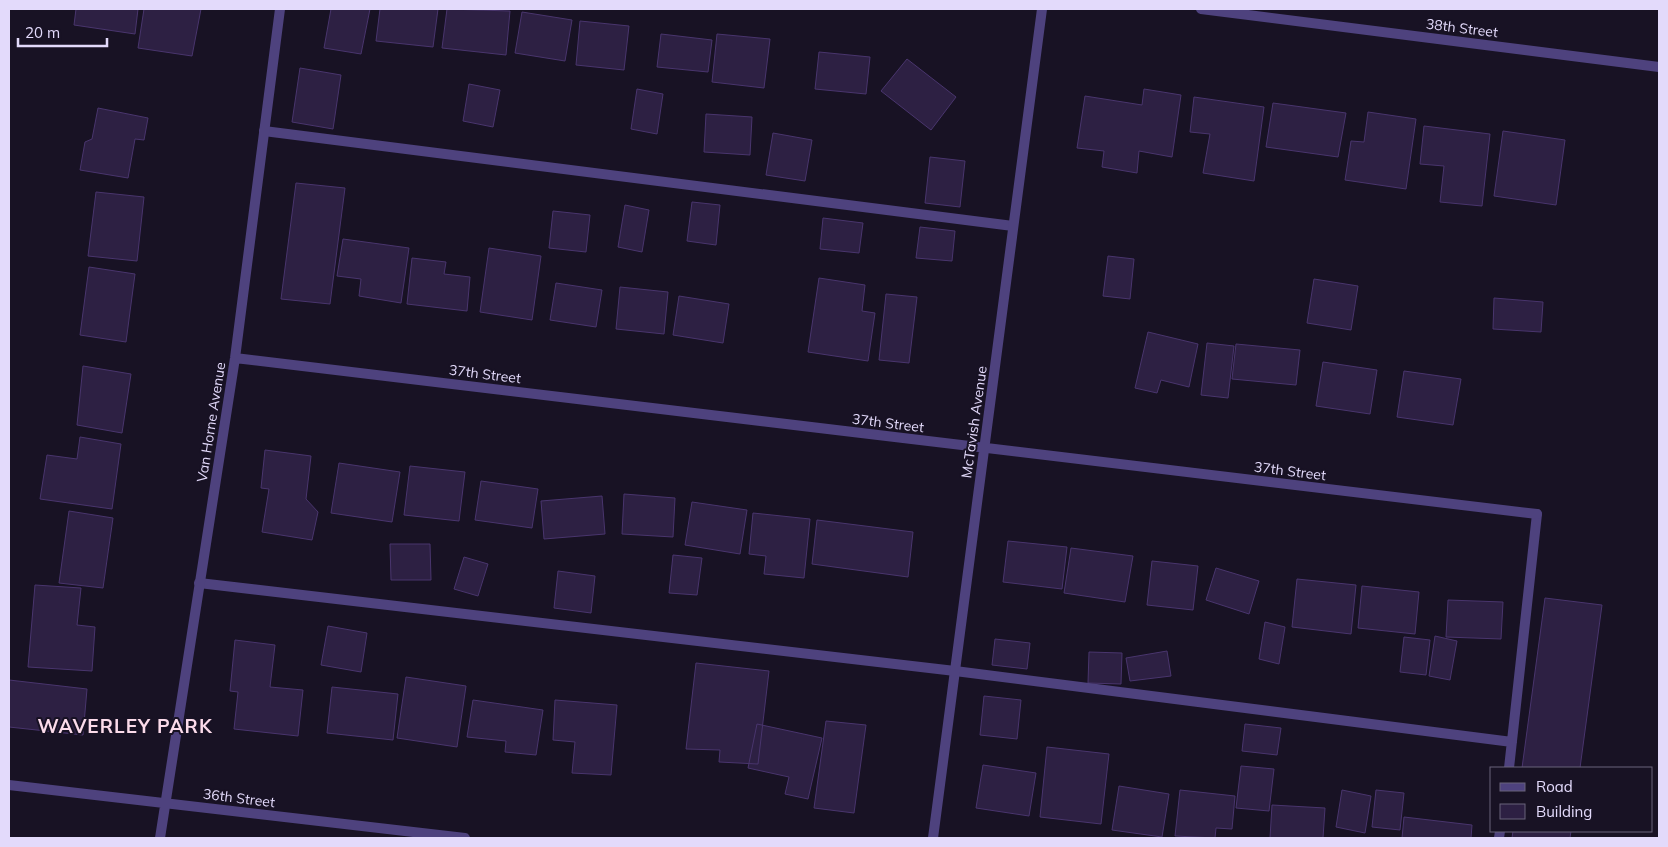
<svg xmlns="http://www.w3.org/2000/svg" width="1668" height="847" viewBox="0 0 1668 847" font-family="Mulish,sans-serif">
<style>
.building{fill:#2d2043;stroke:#49356d}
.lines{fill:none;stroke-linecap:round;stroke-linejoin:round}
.service{stroke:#4e427e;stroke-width:10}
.minor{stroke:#4e427e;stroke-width:10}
.labels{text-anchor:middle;stroke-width:4;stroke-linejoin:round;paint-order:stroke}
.street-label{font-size:14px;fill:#e3dafb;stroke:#181224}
.district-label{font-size:19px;font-weight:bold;letter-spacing:1px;fill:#fbdbea;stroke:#181224}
</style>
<rect width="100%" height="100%" fill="#181224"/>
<!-- building -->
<path class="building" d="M76 9H138L135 34 74 25Z
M144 9H201L192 56 138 48Z
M331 9H370L361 54 324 48Z
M380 9H438L433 47 376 41Z
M447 9 510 11 506 55 442 48Z
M522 12 572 20 565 61 515 53Z
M580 21 629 26 624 70 576 65Z
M661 34 712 40 708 72 657 67Z
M717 34 770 39 764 88 712 82Z
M819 52 870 57 866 94 815 89Z
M907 59 956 97 931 130 881 91Z
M300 68 341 75 333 129 292 122Z
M469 84 500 90 493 127 463 121Z
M637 89 663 94 657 134 631 129Z
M1144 89 1181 95 1172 157 1139 151 1137 173 1102 167 1104 151 1077 148 1085 96 1142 105Z
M1194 97 1264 107 1254 181 1203 173 1210 134 1190 132Z
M1273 103 1346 113 1338 157 1266 147Z
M98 108 148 118 144 140 135 139 128 178 80 170 85 142 92 139Z
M1368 112 1416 119 1406 189 1345 180 1351 141 1364 142Z
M706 114 752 117 750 155 704 152Z
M1424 126 1490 134 1482 206 1440 202 1444 166 1420 164Z
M1503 131 1565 140 1556 205 1494 196Z
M773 133 812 140 805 181 766 175Z
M930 157 965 161 960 207 925 203Z
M296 183 345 188 330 304 281 299Z
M96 192 144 197 137 261 88 256Z
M692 202 720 205 716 245 687 241Z
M625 205 649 210 642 252 618 247Z
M553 211 590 215 586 252 549 248Z
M823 218 863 223 859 253 820 249Z
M920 227 955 231 952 261 916 258Z
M343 239 409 248 401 303 359 296 361 279 337 276Z
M489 248 541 256 532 320 480 312Z
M1108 256 1134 259 1130 299 1103 296Z
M412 258 446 262 444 274 470 277 467 311 407 304Z
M89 267 135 274 126 342 80 335Z
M819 278 865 285 862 311 875 313 868 361 808 352Z
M1314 279 1358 286 1351 330 1307 323Z
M556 283 602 290 596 327 550 320Z
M620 287 668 292 664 334 616 329Z
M886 294 917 297 909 363 879 360Z
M679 296 729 304 723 343 673 335Z
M1494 298 1543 302 1541 332 1493 329Z
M1148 332 1198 344 1189 387 1161 380 1157 393 1135 388Z
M1207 343 1234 346 1228 398 1201 395Z
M1236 344 1300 350 1296 385 1232 379Z
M1323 362 1377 370 1370 414 1316 406Z
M83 366 131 374 122 433 77 425Z
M1404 371 1461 379 1453 425 1397 417Z
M80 437 121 444 112 509 40 499 47 455 77 459Z
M265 450 311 456 306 499 318 512 312 540 262 532 269 489 261 488Z
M339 463 400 472 392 522 331 513Z
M410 466 465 472 459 521 404 515Z
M481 481 538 489 532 528 475 520Z
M624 494 675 498 673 537 622 534Z
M602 496 605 534 544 539 541 501Z
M692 502 747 510 740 554 685 545Z
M69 511 113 518 103 588 59 583Z
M753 513 810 519 804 578 764 574 766 556 749 554Z
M817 520 913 532 908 577 812 564Z
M1008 541 1067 547 1062 589 1003 582Z
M390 544H430L431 580H391Z
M1071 548 1133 556 1125 602 1064 593Z
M673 555 702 558 697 595 669 593Z
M464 557 488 564 478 596 454 589Z
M1152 561 1198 566 1193 610 1147 605Z
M1216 568 1259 581 1249 614 1206 600Z
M558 571 595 576 591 613 554 608Z
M1297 579 1356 585 1351 634 1292 627Z
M35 585 81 588 77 625 95 627 92 671 28 667Z
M1362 586 1419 592 1415 634 1358 628Z
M1545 598 1602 605 1580 768H1522Z
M1448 600 1503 602 1501 639 1446 637Z
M1265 622 1285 627 1279 664 1259 659Z
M328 626 367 633 361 672 321 665Z
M1435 636 1457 641 1450 680 1429 676Z
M1404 637 1430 640 1426 675 1400 672Z
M995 639 1030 643 1027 669 992 665Z
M235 640 275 645 270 687 303 690 298 736 234 729 238 692 230 691Z
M1167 651 1171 676 1130 681 1126 658Z
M1089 652 1122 653 1121 684 1088 683Z
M696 663 769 671 758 764 719 762 720 750 686 749Z
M406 677 466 686 457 747 397 738Z
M9 680 87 689 83 735 9 727Z
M332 687 398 694 393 740 327 733Z
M984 696 1021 700 1017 739 980 735Z
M473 700 543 710 536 755 505 752 506 741 467 737Z
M555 700 617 705 611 775 572 773 575 742 553 740Z
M826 721 866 725 854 813 814 808Z
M757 724 822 738 808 799 785 794 789 777 748 768Z
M1245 724 1281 728 1277 755 1242 751Z
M1047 747 1109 754 1101 824 1040 817Z
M983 765 1036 773 1029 816 976 808Z
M1241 766 1274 769 1269 811 1236 808Z
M1119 786 1169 794 1162 837 1112 830Z
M1180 790 1235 796 1232 829 1216 828 1215 838 1175 836Z
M1342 790 1371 796 1365 833 1336 827Z
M1376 790 1404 793 1400 830 1372 827Z
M1272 805 1325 808 1323 838H1270Z
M1404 817 1472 825 1471 838H1402Z
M1513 831H1571L1570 838H1512Z"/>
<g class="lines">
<!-- service -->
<path class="service" d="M264 131 1013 226
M199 583 955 671 1512 742
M1509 768 1537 514
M1499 838 1500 831"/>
<!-- minor -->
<path class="minor" d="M1201 9 1659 67
M235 358 1537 514
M9 785 465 838
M160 838 235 358 280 9
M933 838 1042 9"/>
</g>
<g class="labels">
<!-- street labels -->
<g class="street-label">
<text transform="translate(1462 28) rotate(7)" y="5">38th Street</text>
<text transform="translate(485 374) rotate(7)" y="5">37th Street</text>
<text transform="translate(211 422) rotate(-81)" y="5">Van Horne Avenue</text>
<text transform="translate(974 422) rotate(-82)" y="5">McTavish Avenue</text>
<text transform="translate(888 423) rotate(7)" y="5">37th Street</text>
<text transform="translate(1290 471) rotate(7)" y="5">37th Street</text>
<text transform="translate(239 798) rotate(7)" y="5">36th Street</text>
</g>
<!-- district labels -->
<g class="district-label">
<text x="125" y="733">WAVERLEY PARK</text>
</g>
</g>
<!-- border -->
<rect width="1668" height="847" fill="none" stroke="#e3dafb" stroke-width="20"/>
<!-- legend -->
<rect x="1490" y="767" width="162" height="65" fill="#181224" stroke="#69627a"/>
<rect x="1500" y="783" width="25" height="8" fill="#4e427e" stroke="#69627a"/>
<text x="1536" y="792" font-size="15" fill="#e3dafb">Road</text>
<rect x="1500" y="804" width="25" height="15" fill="#2d2043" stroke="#69627a"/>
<text x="1536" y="817" font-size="15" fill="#e3dafb">Building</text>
<!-- scale -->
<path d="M18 38v8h89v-8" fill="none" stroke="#e3dafb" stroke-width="2.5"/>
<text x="25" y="38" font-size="15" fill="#e3dafb" stroke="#181224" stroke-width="4" paint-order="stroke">20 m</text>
</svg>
